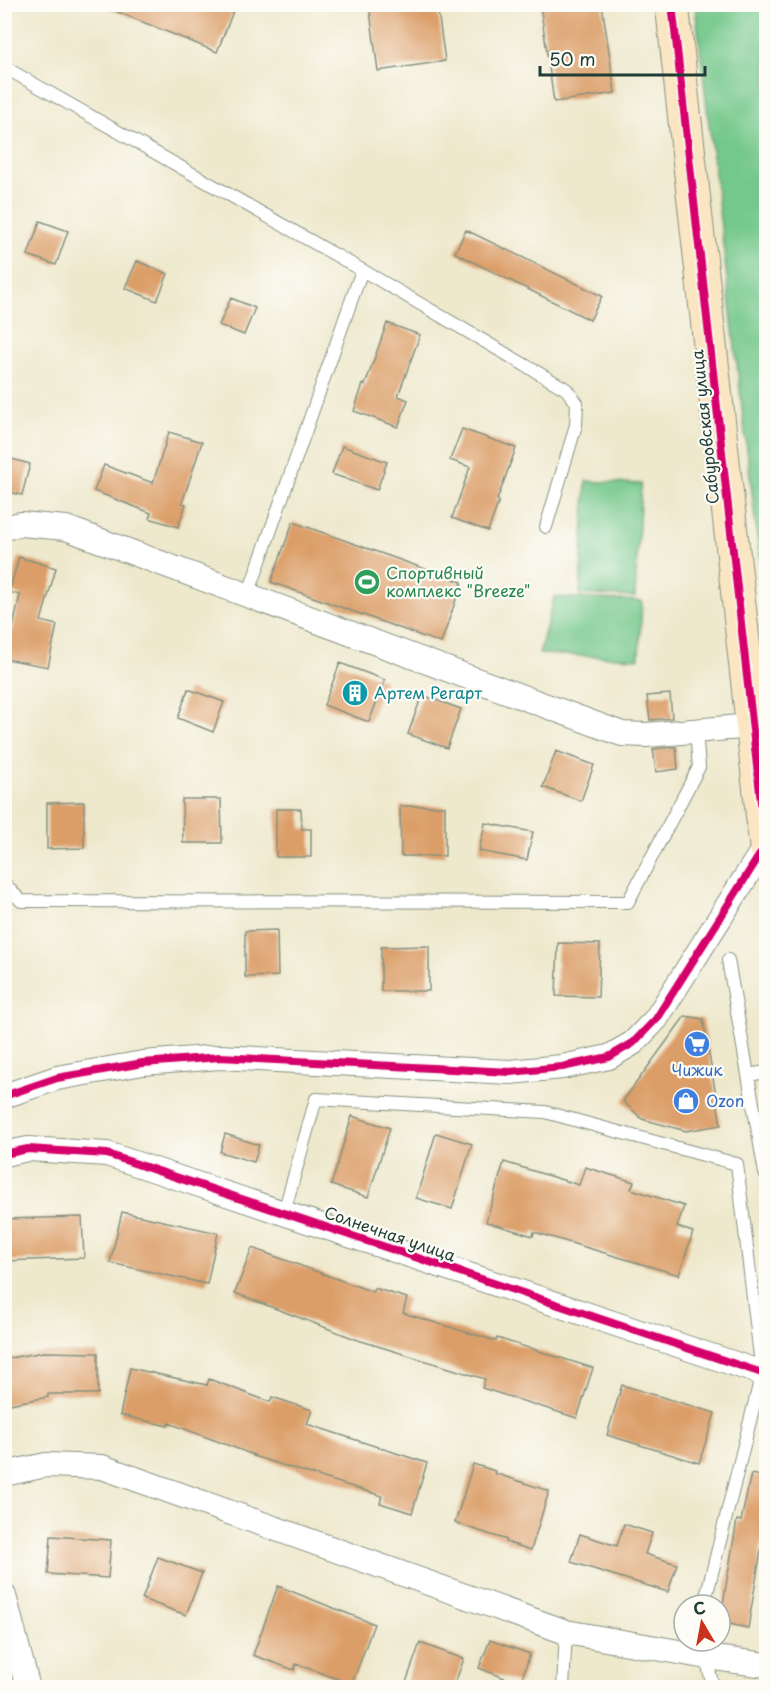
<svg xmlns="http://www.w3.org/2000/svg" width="771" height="1692" viewBox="0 0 771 1692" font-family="'Playpen Sans',sans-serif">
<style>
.green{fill:#74c88b;stroke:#4a8260;stroke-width:1.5}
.building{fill:#db9e67}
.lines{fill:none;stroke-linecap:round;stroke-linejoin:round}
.lane-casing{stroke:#869280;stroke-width:14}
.street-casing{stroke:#869280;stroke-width:26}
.secondary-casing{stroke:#869280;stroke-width:35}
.lane{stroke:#fff;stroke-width:12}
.street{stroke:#fff;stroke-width:24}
.secondary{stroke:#fbe6c4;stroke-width:33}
.cycleway-casing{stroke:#fdfcf7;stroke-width:11}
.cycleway{stroke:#d6006c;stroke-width:8}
.labels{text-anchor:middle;stroke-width:4.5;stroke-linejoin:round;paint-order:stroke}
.street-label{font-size:16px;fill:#1f3d34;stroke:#fdfcf7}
.leisure-label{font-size:16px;fill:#27864d;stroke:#fdfcf7;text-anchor:start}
.culture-label{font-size:16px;fill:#0d838f;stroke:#fdfcf7;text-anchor:start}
.shop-label{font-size:16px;fill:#366cbe;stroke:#fdfcf7}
</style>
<rect width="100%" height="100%" fill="#fdfcf7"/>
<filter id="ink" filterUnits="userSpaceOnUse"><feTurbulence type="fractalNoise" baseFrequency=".0167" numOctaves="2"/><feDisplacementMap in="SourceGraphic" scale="12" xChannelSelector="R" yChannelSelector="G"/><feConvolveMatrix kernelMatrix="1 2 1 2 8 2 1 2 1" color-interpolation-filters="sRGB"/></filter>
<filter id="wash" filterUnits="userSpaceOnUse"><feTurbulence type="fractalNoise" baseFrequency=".008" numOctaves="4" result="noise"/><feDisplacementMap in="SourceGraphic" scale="24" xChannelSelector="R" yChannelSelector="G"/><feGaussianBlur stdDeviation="1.35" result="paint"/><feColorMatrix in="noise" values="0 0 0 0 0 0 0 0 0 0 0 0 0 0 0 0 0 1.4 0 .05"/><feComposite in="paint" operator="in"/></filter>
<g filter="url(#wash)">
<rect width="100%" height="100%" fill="#eee8cc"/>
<!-- green -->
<path class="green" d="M695 5H766V613Z
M586 481 641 484 635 597 580 594Z
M554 597 642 601 639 658 539 654Z"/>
<g id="blocks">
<!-- building -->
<path class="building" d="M98 4H236L217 52Z
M369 4H437L445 61 378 71Z
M540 4H602L615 93 554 102Z
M40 221 68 231 56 265 28 255Z
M466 230 602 296 590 320 455 253Z
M137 261 168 274 157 301 125 288Z
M231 298 255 308 244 335 219 325Z
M387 323 420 335 398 396 408 400 398 427 354 411 363 384 365 385Z
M462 429 516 448 497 500 499 501 488 531 452 518 470 467 450 460Z
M169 432 202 442 182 503 186 504 178 527 149 518 151 513 94 491 104 465 153 483Z
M342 446 387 462 377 490 332 474Z
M8 458 30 464 22 495 4 491V472Z
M293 522 462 582 441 643 271 582Z
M19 557 56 568 41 621 57 625 48 667 6 659 20 595 9 592Z
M340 663 385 680 369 722 324 705Z
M188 689 224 702 213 732 178 718Z
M670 694 672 718 650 720 647 696Z
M422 695 461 709 447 748 408 734Z
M676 747 678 769 656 772 653 749Z
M556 751 594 765 581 801 543 787Z
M182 799H221L222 843H183Z
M84 802V848L47 849V803Z
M400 806H445V856H401Z
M276 809H301L302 829H311V857H276Z
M485 823 533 832 527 860 479 851Z
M277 930 278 976 245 977V931Z
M558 943 600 944 598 997 556 996Z
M429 946V991H381V947Z
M685 1016 703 1019 721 1125 686 1131 642 1119 623 1101Z
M352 1116 390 1128 368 1197 331 1185Z
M436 1133 472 1144 452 1209 416 1198Z
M225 1134 259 1145 254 1162 220 1152Z
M504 1162 579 1185 585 1167 634 1182 631 1189 684 1206 677 1227 693 1232 679 1275 534 1232 533 1236 486 1222Z
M122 1212 218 1233 207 1284 110 1263Z
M82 1217 84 1258 4 1261V1219Z
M252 1248 373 1292 374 1288 407 1298 403 1313 496 1341 497 1338 593 1368 577 1418 482 1388 485 1379 358 1340 235 1293Z
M44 1352 98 1353V1394H48V1397L4 1405V1359Z
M130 1368 207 1385 209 1379 270 1402 272 1397 312 1410 307 1424 427 1463 412 1513 380 1503 382 1496 253 1456 254 1455 169 1423 168 1426 120 1415Z
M622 1385 715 1413 699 1463 607 1435Z
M473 1464 495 1471 494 1473 549 1491 531 1550 506 1542 507 1540 455 1523Z
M751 1474 766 1477V1520L748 1628 720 1622 737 1520 741 1521Z
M624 1524 652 1533 645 1554 677 1564 668 1592 571 1562 580 1534 617 1546Z
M51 1536 111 1540 108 1578 48 1574Z
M158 1557 202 1573 186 1615 142 1599Z
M278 1586 374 1624 352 1684 296 1664 294 1670 253 1655Z
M490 1640 530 1654 520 1684 479 1668Z
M420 1643 464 1659 453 1688H404Z"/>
</g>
</g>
<g filter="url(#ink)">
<use href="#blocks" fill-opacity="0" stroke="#869280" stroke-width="1.5"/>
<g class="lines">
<defs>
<path id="lane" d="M4 67 362 270 248 595
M362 270 566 389 577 403 576 425 546 527
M4 883 21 901 628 902 699 767 696 731
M728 960 748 1075
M765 1173 748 1075 766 1072
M284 1212 316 1099 545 1112 737 1164 762 1373 704 1605
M703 1641 713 1688
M563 1688 566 1632"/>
<path id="street" d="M4 528 21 524 66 528 622 734 646 735 752 726
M4 1096 57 1078 143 1063 220 1057 510 1072 562 1067 609 1057 633 1043 656 1019 766 845
M4 1154 28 1149 107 1154 762 1373
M4 1474 46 1465 102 1467 566 1632 707 1657 766 1665
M4 1596 28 1688"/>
<path id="secondary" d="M672 4 766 847"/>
</defs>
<!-- lane casing -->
<use href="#lane" class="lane-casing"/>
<!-- street casing -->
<use href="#street" class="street-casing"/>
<!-- secondary casing -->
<use href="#secondary" class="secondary-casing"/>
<!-- lane -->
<use href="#lane" class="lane"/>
<!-- street -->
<use href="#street" class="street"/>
<!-- secondary -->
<use href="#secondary" class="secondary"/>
<defs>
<path id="cycleway" d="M672 4 766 847
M4 1096 57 1078 143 1063 220 1057 510 1072 562 1067 609 1057 633 1043 656 1019 766 845
M4 1154 28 1149 107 1154 762 1373"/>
</defs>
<!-- cycleway casing -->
<use href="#cycleway" class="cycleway-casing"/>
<!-- cycleway -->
<use href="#cycleway" class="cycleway"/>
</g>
</g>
<!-- icons -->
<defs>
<symbol id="stadium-disc" viewBox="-11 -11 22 22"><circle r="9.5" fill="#2e9e5b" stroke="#fdfcf7"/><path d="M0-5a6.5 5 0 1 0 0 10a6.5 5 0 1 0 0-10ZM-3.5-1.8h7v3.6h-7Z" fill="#fff"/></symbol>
<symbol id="building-disc" viewBox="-11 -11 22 22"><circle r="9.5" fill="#0f9aa8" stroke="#fdfcf7"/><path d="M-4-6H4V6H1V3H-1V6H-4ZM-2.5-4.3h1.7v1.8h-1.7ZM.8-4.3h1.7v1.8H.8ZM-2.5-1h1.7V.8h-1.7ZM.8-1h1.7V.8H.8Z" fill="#fff"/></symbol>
<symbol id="supermarket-disc" viewBox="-11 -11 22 22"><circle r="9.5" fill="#3f7fe0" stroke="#fdfcf7"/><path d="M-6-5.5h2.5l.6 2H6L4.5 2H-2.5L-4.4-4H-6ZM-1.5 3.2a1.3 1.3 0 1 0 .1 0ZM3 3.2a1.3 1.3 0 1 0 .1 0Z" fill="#fff"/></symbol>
<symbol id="shop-disc" viewBox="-11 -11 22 22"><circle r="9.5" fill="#3f7fe0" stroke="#fdfcf7"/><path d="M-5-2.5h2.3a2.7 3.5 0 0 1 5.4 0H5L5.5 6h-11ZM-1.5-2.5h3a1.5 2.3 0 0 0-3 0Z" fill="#fff"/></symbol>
</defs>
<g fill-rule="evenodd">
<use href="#stadium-disc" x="352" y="567" width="30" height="30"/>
<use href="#building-disc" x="340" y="678" width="30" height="30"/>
<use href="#supermarket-disc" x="682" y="1029" width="30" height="30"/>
<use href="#shop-disc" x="671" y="1086" width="30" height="30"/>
</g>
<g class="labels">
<!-- street labels -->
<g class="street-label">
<text transform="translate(705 427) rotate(-96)" y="6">Сабуровская улица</text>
<text transform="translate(390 1234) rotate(19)" y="6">Солнечная улица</text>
</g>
<!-- leisure labels -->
<g class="leisure-label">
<text x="386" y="579">Спортивный<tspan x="386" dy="18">комплекс "Breeze"</tspan></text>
</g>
<!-- culture labels -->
<g class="culture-label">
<text x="374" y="699">Артем Регарт</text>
</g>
<!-- shop labels -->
<g class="shop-label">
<text x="697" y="1076">Чижик</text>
<text x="706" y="1107" text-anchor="start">Ozon</text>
</g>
</g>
<!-- margin -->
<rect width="771" height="1692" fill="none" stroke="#fdfcf7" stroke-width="24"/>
<!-- north arrow -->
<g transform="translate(702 1623) rotate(350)"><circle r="28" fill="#fdfcf7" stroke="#a4b0a9" stroke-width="1.5"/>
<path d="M0-4.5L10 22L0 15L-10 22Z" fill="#c8321e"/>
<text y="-9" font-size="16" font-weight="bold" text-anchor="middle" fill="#1f3d34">С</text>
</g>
<!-- scale -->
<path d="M540 66v9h165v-9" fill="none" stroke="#1f3d34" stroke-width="3"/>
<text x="549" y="66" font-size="18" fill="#1f3d34" stroke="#fdfcf7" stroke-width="4.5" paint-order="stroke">50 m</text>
</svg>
